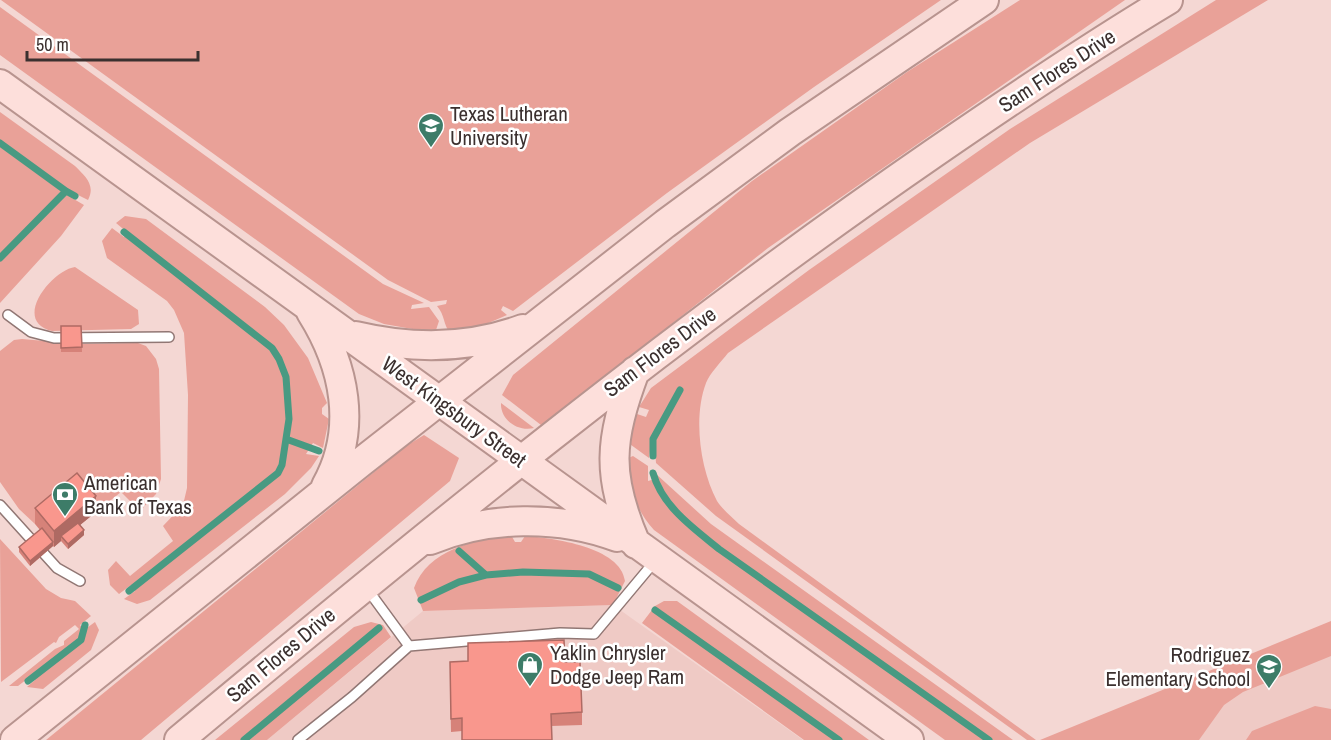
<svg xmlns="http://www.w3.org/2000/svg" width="1331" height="740" viewBox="0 0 1331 740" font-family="'Archivo Narrow',sans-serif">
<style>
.built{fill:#efcac5}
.green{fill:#e9a198}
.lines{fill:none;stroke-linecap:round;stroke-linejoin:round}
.stream{stroke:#489a82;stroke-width:7}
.lane-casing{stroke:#917774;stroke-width:12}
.primary-casing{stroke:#b8948f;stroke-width:32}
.lane{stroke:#fff;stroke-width:9}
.primary{stroke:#fddfdb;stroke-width:28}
.wall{fill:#d68279}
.shaded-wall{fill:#ae6a63}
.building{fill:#f9978d;stroke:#ae6a63;stroke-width:1.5}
.labels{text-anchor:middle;stroke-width:5;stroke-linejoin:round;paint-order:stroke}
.street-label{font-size:21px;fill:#3b302f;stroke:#fff}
.poi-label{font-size:21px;fill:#3b302f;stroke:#fff;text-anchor:start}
</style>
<rect width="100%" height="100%" fill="#f4d7d3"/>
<!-- built -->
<path class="built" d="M613 605 803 740H267L423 611Z
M1331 639V740H1083Z"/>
<!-- green -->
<path class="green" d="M1 0H941L814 87 667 193 513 311 503 306 501 310 507 315 477 328 450 333C443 324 445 315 437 306L446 304 447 300 431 302 388 280Z
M1020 0H1125L768 248 546 423 541 425 502 395 513 375 752 181 907 72Z
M1216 0H1268L1030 143 728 353C721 362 710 373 706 383 693 417 700 469 717 501 722 509 732 517 739 524L1036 740H1027L716 516 656 463 655 450 650 451 649 458 627 442 634 413 646 417 649 410 639 407 651 388 809 270 1010 129Z
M0 7 383 284 424 303 412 305 411 309 429 307 439 321 435 333 384 324 359 314 0 55Z
M0 112 75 166C85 176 96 185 88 200L74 193 72 198 84 205 61 236 0 303Z
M125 216 146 219 265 307 284 325 308 358 327 403 322 408V414L329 419 323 448 313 443 306 454 319 456 311 468 285 494 150 600 137 604 124 599 135 591 131 585 119 594 110 585 108 570 116 561 130 576 173 541 163 526 183 505 187 488 188 395 184 333 174 310 167 301 107 258 102 241 112 228 124 237 128 233 116 223Z
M75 267 138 310 139 324 131 329 52 331C11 321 52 270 75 267Z
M22 339 79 344 138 343 146 346 156 359 159 369 161 479 156 494 140 511 121 492 96 512 35 524 19 509 0 482V351L14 340Z
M501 403 534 428C518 432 500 420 501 403Z
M424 435 459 458 450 481 141 740H46L406 446Z
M633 456 648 466V481L655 479V473L711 524 1013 740H945L654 530C634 508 631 488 626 459Z
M511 535 515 542H521L525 536C553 538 621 547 625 581L613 605 423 611 414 588C428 549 475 540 511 535Z
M0 539 46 589 61 598 75 601 91 616 80 625 84 630 95 622 99 630 91 650 43 689 27 687 35 680 31 676 18 686H9L55 649 64 645V641L79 629 75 625 59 637 56 643 54 642 1 682Z
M664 601H677L869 740H804L642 623 655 606Z
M1331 621V656L1243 692 1224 705 1199 740H1040Z
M371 622 383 625 391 637 267 740H215L354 627Z
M1315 706 1331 709V740H1246L1252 731Z"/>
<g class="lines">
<!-- stream -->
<path class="stream" d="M0 143 66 191
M124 232 272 348 279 359 286 377 289 419 282 465 278 473 129 591
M0 258 66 191 75 196
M286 439 319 451
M653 456V439L680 390
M653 473C662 506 693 528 719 549L989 740
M459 551 486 575
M421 600 459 582 486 575 523 572 589 574 618 588
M655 610 839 740
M28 681 81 640 85 625
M244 740 379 628"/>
<defs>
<path id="lane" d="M8 315 31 332 54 338 169 337
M0 505 57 568 80 581
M368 590 409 646
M298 740 352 697 409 646 560 633 594 634 655 561"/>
<path id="primary" d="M0 84 909 740
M311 312C345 366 358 429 326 486
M356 336C411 349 469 349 523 329
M635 371C609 441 606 475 636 544
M430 540C488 516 558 515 617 537
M15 740 360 463 665 224 790 132 984 0
M179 740C424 536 671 334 934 153 1011 100 1088 48 1168 0"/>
</defs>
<!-- lane casing -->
<use href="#lane" class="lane-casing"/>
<!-- primary casing -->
<use href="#primary" class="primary-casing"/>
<!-- lane -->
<use href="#lane" class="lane"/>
<!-- primary -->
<use href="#primary" class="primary"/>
</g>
<!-- wall -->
<path class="wall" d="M61 326H81L82 352H61Z
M35 508 96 512 80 525 84 535 68 549 61 541 54 547 53 546 30 566 19 552V547L40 530 35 524Z
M565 662 582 712V725L551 726 552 740H462V731L451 732 450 675Z"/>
<!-- shaded-wall -->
<path class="shaded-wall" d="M96 496V512L63 539 61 536V541L54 547V531Z
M84 530V535L68 549V544Z
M53 542V546L30 566V561Z"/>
<!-- building -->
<path class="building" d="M61 326H81L82 347 61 348Z
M77 473 96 496 54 531 35 508Z
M78 523 84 530 68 544 61 536Z
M42 528 53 542 30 561 19 547Z
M564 640 565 662H580L582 712 551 714 552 740H462V718L451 719 450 662 468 661V643Z"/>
<!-- icons -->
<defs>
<symbol id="university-pin" viewBox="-11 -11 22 30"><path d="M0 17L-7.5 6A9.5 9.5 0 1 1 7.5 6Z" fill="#3d7c68" stroke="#fff"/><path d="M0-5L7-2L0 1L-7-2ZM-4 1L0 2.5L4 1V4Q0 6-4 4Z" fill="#fff"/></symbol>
<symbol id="bank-pin" viewBox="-11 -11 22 30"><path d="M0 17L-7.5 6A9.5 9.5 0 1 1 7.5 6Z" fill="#3d7c68" stroke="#fff"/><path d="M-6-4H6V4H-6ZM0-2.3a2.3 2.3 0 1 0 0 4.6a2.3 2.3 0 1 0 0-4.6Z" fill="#fff"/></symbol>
<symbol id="shop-pin" viewBox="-11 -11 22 30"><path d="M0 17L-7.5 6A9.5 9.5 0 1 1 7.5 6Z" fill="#3d7c68" stroke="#fff"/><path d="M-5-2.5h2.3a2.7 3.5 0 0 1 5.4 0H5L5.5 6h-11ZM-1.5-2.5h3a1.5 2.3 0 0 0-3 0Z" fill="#fff"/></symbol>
<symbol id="school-pin" viewBox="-11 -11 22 30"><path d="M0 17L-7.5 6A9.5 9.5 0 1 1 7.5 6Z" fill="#3d7c68" stroke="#fff"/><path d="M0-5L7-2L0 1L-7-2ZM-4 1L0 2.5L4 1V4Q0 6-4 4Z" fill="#fff"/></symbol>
</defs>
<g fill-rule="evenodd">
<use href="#university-pin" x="416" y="111" width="30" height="40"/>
<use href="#bank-pin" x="50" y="480" width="30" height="40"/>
<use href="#shop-pin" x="515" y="650" width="30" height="40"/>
<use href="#school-pin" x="1254" y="652" width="30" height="40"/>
</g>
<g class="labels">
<!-- street labels -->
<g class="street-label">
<text transform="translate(1057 71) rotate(-33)" y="7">Sam Flores Drive</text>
<text transform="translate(660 352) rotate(-37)" y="7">Sam Flores Drive</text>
<text transform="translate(454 412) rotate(36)" y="7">West Kingsbury Street</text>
<text transform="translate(281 655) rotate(-40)" y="7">Sam Flores Drive</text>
</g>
<!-- poi labels -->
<g class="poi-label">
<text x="450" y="121">Texas Lutheran<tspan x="450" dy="24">University</tspan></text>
<text x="84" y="490">American<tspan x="84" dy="24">Bank of Texas</tspan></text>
<text x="550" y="660">Yaklin Chrysler<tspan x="550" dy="24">Dodge Jeep Ram</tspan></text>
<text x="1250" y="662" text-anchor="end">Rodriguez<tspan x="1250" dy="24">Elementary School</tspan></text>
</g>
</g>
<!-- scale -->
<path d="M27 51v9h171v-9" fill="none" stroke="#3b302f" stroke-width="3"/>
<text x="36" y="51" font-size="18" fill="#3b302f" stroke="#ffffff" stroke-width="4.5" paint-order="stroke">50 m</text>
</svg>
